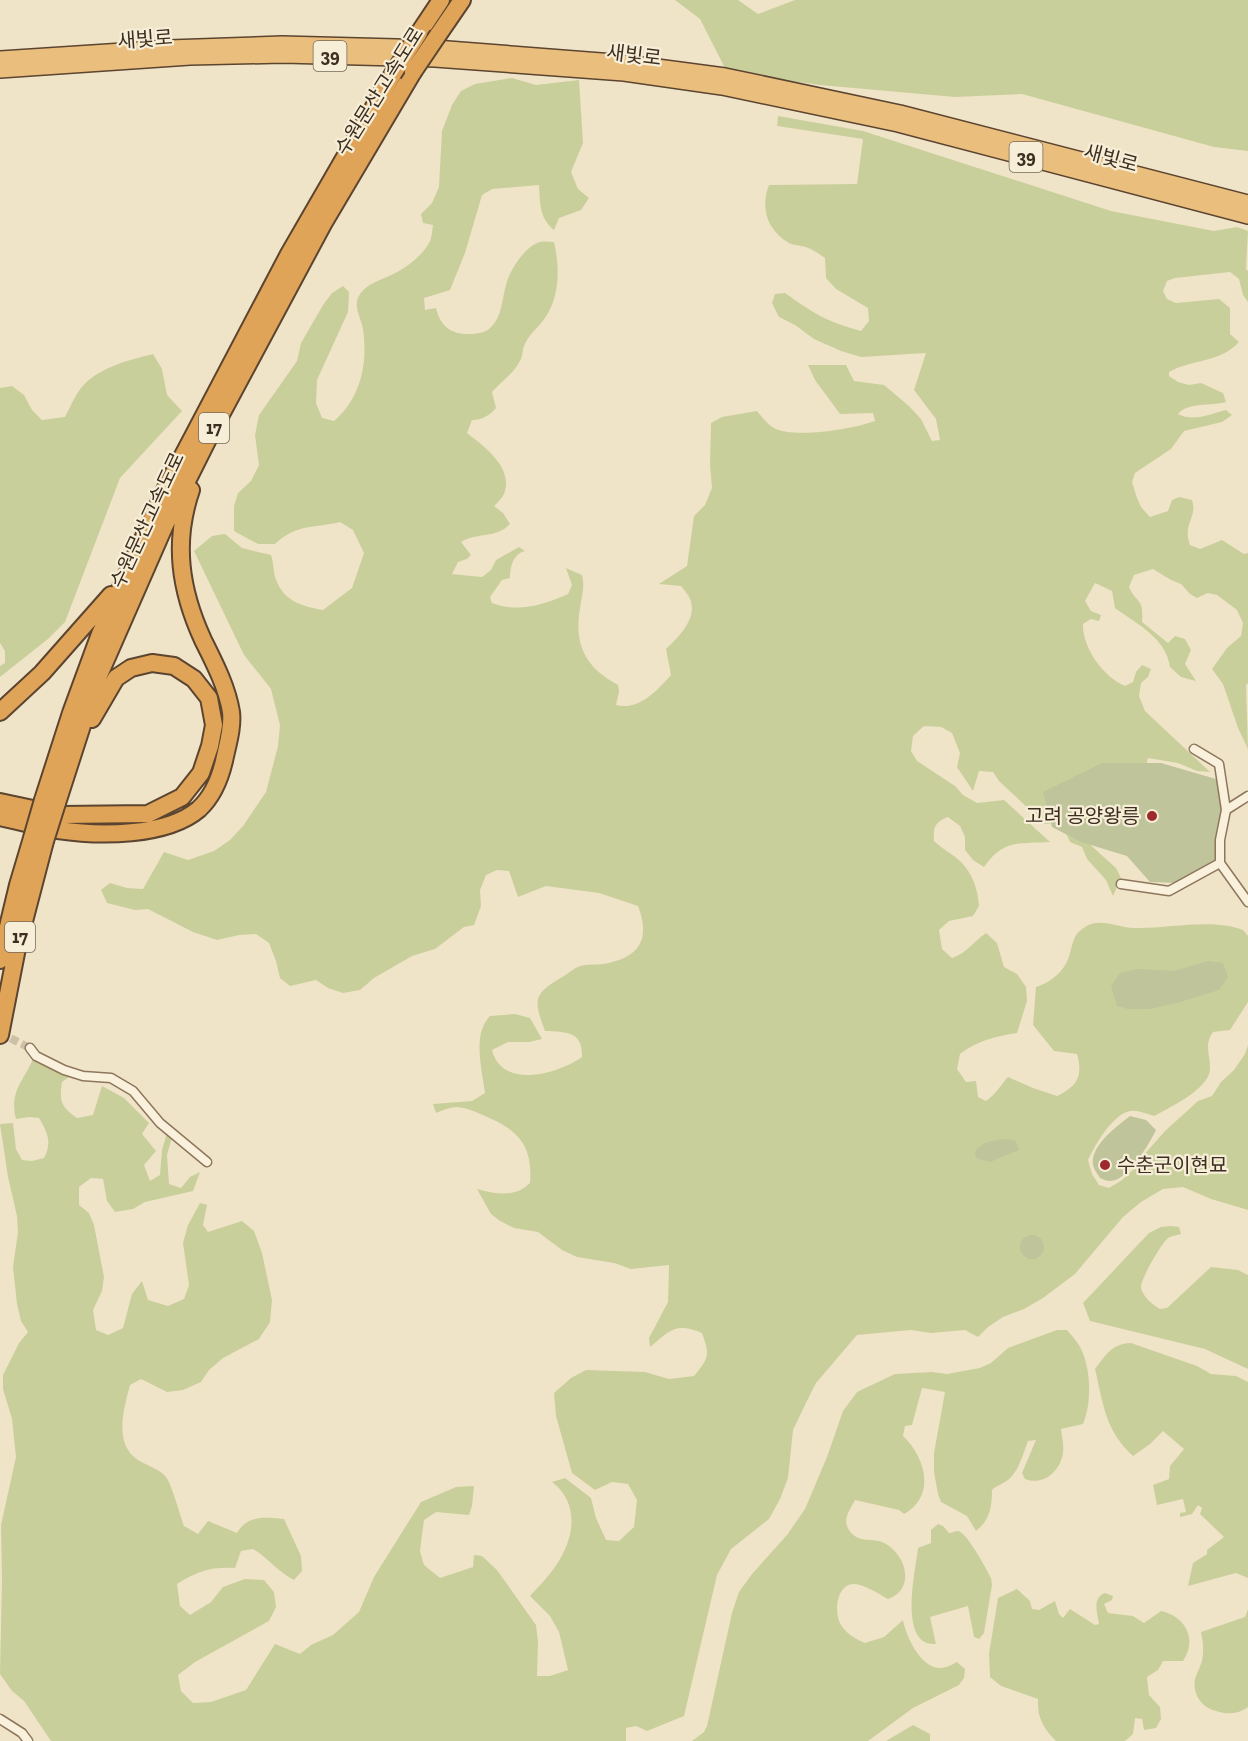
<svg xmlns="http://www.w3.org/2000/svg" width="1248" height="1741" viewBox="0 0 1248 1741" font-family="'Zilla Slab','Noto Sans KR',serif">
<style>
.green{fill:#c9cf9b}
.cemetery{fill:#bfc49a}
.lines{fill:none;stroke-linecap:round;stroke-linejoin:round}
.minor-tunnel{stroke:#ccc0a6;stroke-width:8;stroke-dasharray:8 4;stroke-linecap:butt}
.minor-casing{stroke:#8d765c;stroke-width:11}
.trunk-casing{stroke:#5b4430;stroke-width:18}
.motorway-casing{stroke:#5b4430;stroke-width:20}
.minor{stroke:#faf1dc;stroke-width:8}
.trunk{stroke:#eabe7c;stroke-width:15}
.motorway{stroke:#e0a458;stroke-width:16}
.motorway-bridge-casing{stroke:#5b4430;stroke-width:20;stroke-linecap:butt}
.motorway-bridge{stroke:#e0a458;stroke-width:16}
.poi-dot{fill:#9e2a2b;stroke:#f7eed8;stroke-width:2}
.labels{text-anchor:middle;stroke-width:4.5;stroke-linejoin:round;paint-order:stroke}
.shield{fill:#f7eed8;stroke:#756857;stroke-width:1.5}
.shield-label{font-size:18px;font-weight:bold;fill:#3d2e20}
.street-label{font-size:20px;fill:#3d2e20;stroke:#f7eed8}
.poi-label{font-size:20px;fill:#3d2e20;stroke:#f7eed8;text-anchor:end}
</style>
<rect width="100%" height="100%" fill="#f0e4c8"/>
<!-- green -->
<path class="green" d="M675 0H738L758 14 795 0H1248V151L1214 147 1022 94 955 97 820 85 727 72 700 19Z
M512 78 536 85 579 80 583 143 571 172 578 189 589 198 581 210 559 218 554 230C539 218 540 202 539 185L492 189 482 195 465 253 450 290 424 298 425 310 436 308C441 328 452 335 473 334 479 333 485 333 490 328 502 318 502 299 506 285 509 271 526 245 540 242 544 241 550 242 554 242 560 267 560 296 545 318 539 327 529 334 525 344 522 349 523 356 520 361 513 374 501 382 492 392L496 408C489 416 482 420 472 420L467 433C484 446 512 467 505 491 504 496 498 502 494 506L503 513 510 524C496 539 477 532 461 542L471 555 467 559 458 562 452 574 482 577 491 570 496 560 519 547 525 551C513 554 510 567 510 578L502 580 490 597 492 603C517 613 544 605 568 594L572 585 566 568 582 575C585 587 582 596 580 608 574 645 585 667 618 685L619 692 616 705C638 711 657 691 671 675L666 649C679 637 698 618 690 599 688 594 684 590 681 586L659 584 687 566 694 516 705 505 712 488 710 465 711 423 722 417 757 411C762 417 767 424 774 428 794 439 853 429 875 421L873 413 840 414 815 380 808 365H846L854 381 884 385 909 406 921 419 932 441 940 440 936 419 914 390 926 353 861 357 841 351 814 339 795 325 779 317 772 303 775 294 785 293C813 313 827 322 861 331L869 321 868 308 836 289 826 278 825 258C819 254 814 250 808 248 802 245 795 246 789 243 767 230 760 208 769 185L857 184 863 139 777 126 778 116 863 131 1111 211 1214 231 1237 227 1248 231 1246 269 1248 271V302L1243 295 1239 279 1230 272 1175 278 1167 281 1163 291 1167 299 1176 303 1219 299 1230 308V334L1239 342C1220 363 1192 359 1169 372V376L1178 382 1189 385 1201 383 1223 393 1226 402C1212 406 1187 402 1178 414 1193 422 1211 414 1226 410L1232 415 1222 422 1184 431 1171 449 1135 473 1132 482 1137 498 1141 507 1150 517 1168 511 1172 500 1179 497 1192 500C1198 518 1182 523 1190 545L1200 549 1222 540 1244 554 1248 553V683L1246 685 1248 749 1238 728 1223 684 1212 669 1227 648 1241 636 1243 623 1237 610 1217 595 1208 593 1197 598 1190 594 1181 584 1171 580 1153 569 1134 575 1129 587C1137 605 1144 597 1142 622L1168 643 1175 636 1185 639 1191 650 1185 664 1196 681 1181 677 1170 667C1166 638 1137 624 1115 608L1112 591 1095 583 1085 601 1091 611 1101 615 1099 621 1091 619 1083 624C1082 647 1103 677 1125 686L1133 682 1136 672 1142 665 1151 669 1148 677 1141 683 1139 696 1145 711 1210 772 1197 771 1178 763 1148 758 1141 783 1085 840 1116 868 1121 878 1113 896 1106 880 1087 859 1082 847 1070 842 1065 831 1055 823 1045 824 999 781 993 772 979 771 973 791 957 767 960 753 952 733 941 727 924 726 913 736 911 751 917 761 955 786 963 795 977 803 1004 800 1050 842C1019 844 1003 839 984 867L973 860 965 850V837L960 826 948 817C935 822 933 827 934 841 942 849 953 854 961 862 973 874 978 890 979 906L973 916 949 921 939 930 942 949 952 958C967 953 973 942 986 933L997 943 1004 967 1017 974 1026 987 1027 1001 1017 1033C997 1036 976 1041 960 1054L957 1069 966 1082 976 1081 978 1097 986 1101C996 1094 1000 1086 1008 1077L1033 1088 1057 1096C1078 1086 1083 1076 1077 1054L1054 1051 1033 1025 1036 987C1052 982 1066 970 1070 953 1074 940 1073 935 1085 927 1099 917 1119 928 1134 928 1168 929 1212 918 1243 930L1248 936V1002L1230 1030 1213 1032C1204 1045 1210 1053 1210 1068 1211 1088 1169 1108 1154 1116 1147 1114 1138 1110 1130 1111 1113 1114 1095 1145 1088 1160L1092 1174 1099 1185 1109 1188 1122 1180 1135 1168 1142 1157 1165 1131 1198 1101 1212 1096 1221 1082 1234 1070 1245 1054 1248 1045V1210L1211 1199 1183 1187 1163 1189 1141 1202 1123 1217 1075 1274 1043 1298 1024 1309 1003 1317 988 1327 978 1337 965 1330 931 1333 911 1330 857 1335 816 1383 805 1405 793 1430 788 1478 780 1499 769 1519 731 1549 717 1575 684 1716 647 1731 636 1726 626 1728V1741H51L24 1701 12 1691 0 1674 2 1580 1 1525 16 1457 12 1419 3 1389V1375L19 1343 28 1332 21 1321 17 1304 13 1267 18 1232 17 1216 8 1177 0 1124 13 1123 16 1149 22 1160 32 1161 44 1158C52 1143 48 1133 39 1118L29 1117 16 1119C9 1092 23 1082 33 1059L72 1075 62 1082C59 1101 61 1107 77 1118L93 1115 102 1086 124 1098 149 1123 142 1134 156 1151 144 1165 150 1181 160 1175 162 1150 167 1133 172 1137 167 1155 169 1184 181 1188 190 1177 200 1172 193 1191 145 1202 133 1209 115 1212 107 1201 103 1179 91 1178 79 1187V1205L89 1213 94 1225 104 1277 102 1291 93 1310 96 1330 108 1335 123 1328 132 1294 142 1281 148 1300 168 1306 184 1299 189 1285 183 1243 188 1225 200 1203 207 1205 203 1225 208 1232 242 1221 254 1231 262 1253 272 1300 270 1322 259 1339 223 1358 209 1370 201 1382 183 1390 167 1392 141 1379 130 1385C124 1408 113 1444 138 1460 146 1465 161 1470 166 1477 172 1485 180 1515 184 1526L198 1534 208 1521 237 1533C247 1515 266 1517 284 1519L301 1556 302 1571 294 1580C278 1572 268 1558 253 1549L241 1551 235 1568C210 1567 198 1571 177 1584L180 1606 190 1615 211 1602 223 1587 245 1579 264 1580 274 1592 276 1607 269 1621 195 1662 178 1675 181 1691 193 1703 211 1702 246 1690 275 1644 300 1654 311 1645 333 1635 359 1612 374 1577 421 1502 456 1487 474 1486 472 1506 469 1515 436 1512 424 1520 420 1551 424 1565 440 1578 473 1567 474 1555 482 1556 497 1570 536 1625 538 1642 537 1676H550L568 1670 559 1632 550 1616 530 1596C540 1585 553 1572 560 1559 576 1532 577 1501 552 1482L565 1478 591 1498 596 1518 606 1540 619 1541 634 1527 637 1500 628 1484 612 1482 595 1490 572 1473 556 1416 554 1393 571 1378 586 1370 645 1372 669 1379 694 1376C709 1358 710 1355 702 1333 676 1322 670 1330 650 1347L649 1338 668 1302 669 1265 631 1269 614 1263 577 1257 562 1250 538 1232 514 1228 500 1221 491 1214 477 1189C496 1194 515 1198 530 1183 533 1145 518 1130 485 1116 465 1107 457 1103 436 1113L433 1104 472 1101 485 1093C482 1070 472 1034 490 1016L515 1014 530 1018 542 1039 529 1042H508L492 1050C502 1090 558 1074 582 1057 583 1031 566 1032 545 1031 533 999 533 994 564 976 569 973 574 968 580 966 587 964 595 965 603 964 639 958 651 940 638 906L599 893 546 886 518 897 509 871 497 870 486 875 480 890 481 906 474 925 464 927 435 949 412 956 374 978 360 990 343 993 328 988 316 980 290 986 280 978 276 961 269 943 256 934 239 935 217 940 193 932 148 909 135 910 107 903 101 890 110 883 127 888 143 889 164 852 188 860 214 851 230 840 243 826 266 792 278 746 280 725 271 689 244 655 194 551 212 536 225 534 242 548 271 555C274 563 273 574 277 582 285 602 305 607 323 610L352 588 364 553 353 530 340 522C312 529 298 523 275 544H258L234 531V506L238 493 251 481 259 465 255 435 259 415 297 361 301 343 323 305 332 293 343 286 349 292 348 312 317 380 316 403 322 418 334 421C361 398 368 363 363 329 361 317 352 306 360 294 368 283 379 281 391 275 405 269 421 257 429 243 432 238 432 231 433 225L423 223 421 214 432 203 439 187 442 131 452 105 461 91 475 84Z
M153 354 162 369 167 395 182 411 120 478 65 622 48 639 0 677V666L5 663V651L0 643V388L12 386 24 395 32 410 42 420 65 417C70 408 74 397 81 388 97 368 129 360 153 354Z
M1171 1226 1179 1227 1181 1234C1178 1235 1171 1236 1168 1238 1161 1244 1140 1280 1141 1288 1143 1297 1153 1305 1160 1309L1167 1308 1211 1267 1238 1270 1248 1275V1369L1205 1349 1090 1321 1083 1303 1149 1233 1161 1227Z
M1057 1330H1067C1072 1336 1078 1342 1081 1349 1091 1369 1092 1403 1083 1424L1061 1429C1062 1437 1064 1445 1063 1453 1060 1472 1043 1486 1025 1479L1022 1473 1036 1440 1028 1441C1023 1454 1019 1471 1008 1480 1003 1484 997 1485 992 1490 992 1507 990 1520 976 1531L967 1516 941 1502 938 1494 934 1472V1453L945 1392 922 1388 912 1425 905 1426 903 1436C926 1458 936 1496 904 1514L899 1510 855 1500C850 1510 842 1519 849 1530 857 1543 871 1538 882 1542 898 1549 909 1568 904 1584 901 1592 896 1596 888 1599 879 1594 864 1584 854 1584 837 1584 834 1611 840 1623 844 1632 855 1639 865 1643L884 1637 903 1620C906 1636 920 1667 939 1668 946 1668 951 1665 957 1662L965 1669 964 1678 959 1685 913 1708 868 1741H692L704 1732 707 1726 732 1613 739 1592 752 1574 787 1535 805 1509 827 1457 843 1411 857 1392 895 1374 932 1372 947 1374 980 1368 991 1363 1008 1348Z
M1131 1343 1197 1366 1211 1374 1236 1376 1248 1382V1578L1236 1573 1188 1586 1193 1563 1207 1554V1550L1224 1537 1200 1514 1202 1508 1198 1505 1192 1514 1180 1517V1513L1186 1512 1183 1499 1157 1505 1153 1485 1169 1479 1170 1466 1184 1449 1163 1431 1150 1444 1133 1456C1105 1431 1103 1403 1095 1369 1107 1354 1111 1344 1131 1343Z
M938 1524 943 1526 949 1533C952 1533 955 1531 958 1531 966 1531 987 1570 991 1578L992 1585 984 1633 979 1639 974 1637 968 1606 930 1617 936 1644C897 1647 916 1569 918 1548L931 1543V1530Z
M1017 1589 1030 1601 1032 1609 1039 1610 1055 1601 1059 1614 1063 1618 1070 1609 1095 1625 1099 1624C1097 1612 1092 1598 1105 1593L1113 1596 1112 1600 1104 1604 1108 1613 1133 1616 1144 1623 1161 1611C1185 1616 1198 1639 1183 1661H1163L1158 1670 1147 1677 1149 1695 1160 1707 1161 1719 1156 1728 1144 1730 1142 1719 1135 1718 1133 1734 1125 1741H1056C1043 1728 1037 1717 1038 1699L1001 1686 990 1677 989 1654 998 1598Z
M1248 1609V1707C1239 1714 1228 1715 1216 1711 1202 1708 1192 1694 1195 1679 1197 1673 1200 1667 1202 1661 1204 1651 1203 1641 1201 1632L1245 1617Z
M913 1725 930 1734V1741H886Z"/>
<!-- cemetery -->
<path class="cemetery" d="M1102 763H1161L1216 779 1223 820 1218 859 1179 883 1150 882 1127 856 1081 842 1052 827 1043 792Z
M1208 961 1223 963 1228 977 1219 990 1177 1003 1150 1009H1128L1117 1006 1111 986 1120 973 1138 969 1174 971Z
M1130 1116 1146 1120 1156 1130C1149 1144 1128 1181 1110 1181 1106 1181 1103 1179 1100 1178 1098 1174 1094 1170 1093 1165 1090 1146 1117 1126 1130 1116Z
M1006 1139 1015 1140 1019 1150 990 1162 976 1158 975 1152C983 1141 992 1141 1006 1139Z
M1020 1247a12 12 0 1 1 24 0a12 12 0 1 1-24 0Z"/>
<g class="lines">
<!-- minor-tunnel -->
<path class="minor-tunnel" d="M0 1033 30 1048"/>
<defs>
<path id="minor" d="M1194 749 1219 764 1226 810
M1248 796 1226 810 1220 840V863L1248 902
M1121 884 1169 891 1220 863
M30 1048 36 1056 64 1070 83 1076 111 1078 133 1091 160 1123 207 1162
M0 1719 22 1733 28 1741"/>
<path id="trunk" d="M0 59 169 48 282 44 435 48 627 63 725 76 900 113 1248 203
M0 70 190 57 283 55 435 59 624 73 722 87 898 124 1248 216"/>
<path id="motorway" d="M419 33 441 0
M438 35 462 0
M0 712 42 673 111 595
M43 800 71 713 100 634 166 488 289 254 393 74
M0 802 61 815 148 814 182 797 201 773 210 746 214 725 209 698 194 679 174 666 152 663 131 668 116 678 92 719
M57 803 96 682 164 527 211 433 323 224 413 72
M0 817C19 821 39 827 58 830 99 836 166 837 199 809 212 797 220 778 224 761 227 746 233 728 231 712 227 687 214 662 203 640 180 590 173 542 191 490
M0 960 18 885 32 838
M0 1035 17 948 45 841"/>
</defs>
<!-- minor casing -->
<use href="#minor" class="minor-casing"/>
<!-- trunk casing -->
<use href="#trunk" class="trunk-casing"/>
<!-- motorway casing -->
<use href="#motorway" class="motorway-casing"/>
<!-- minor -->
<use href="#minor" class="minor"/>
<!-- trunk -->
<use href="#trunk" class="trunk"/>
<!-- motorway -->
<use href="#motorway" class="motorway"/>
<defs>
<path id="motorway-bridge" d="M413 72 438 35
M393 74 419 33
M32 838 43 800
M45 841 57 803"/>
</defs>
<!-- motorway-bridge casing -->
<use href="#motorway-bridge" class="motorway-bridge-casing"/>
<!-- motorway-bridge -->
<use href="#motorway-bridge" class="motorway-bridge"/>
</g>
<!-- markers -->
<g class="poi-dot">
<circle cx="1152" cy="816" r="6"/>
<circle cx="1105" cy="1165" r="6"/>
</g>
<g class="labels">
<!-- shield labels -->
<g class="shield">
<rect x="313.5" y="41" width="33" height="30" rx="4.5"/>
<rect x="1009.5" y="142" width="33" height="30" rx="4.5"/>
<rect x="199" y="413" width="30" height="30" rx="4.5"/>
<rect x="5" y="922" width="30" height="30" rx="4.5"/>
</g>
<g class="shield-label">
<text x="330" y="62">39</text>
<text x="1026" y="163">39</text>
<text x="214" y="434">17</text>
<text x="20" y="943">17</text>
</g>
<!-- street labels -->
<g class="street-label">
<text transform="translate(145 39) rotate(-4)" y="7">새빛로</text>
<text transform="translate(634 55) rotate(7)" y="7">새빛로</text>
<text transform="translate(379 91) rotate(-58)" y="7">수원문산고속도로</text>
<text transform="translate(1111 158) rotate(15)" y="7">새빛로</text>
<text transform="translate(147 520) rotate(-65)" y="7">수원문산고속도로</text>
</g>
<!-- poi labels -->
<g class="poi-label">
<text x="1140" y="823">고려 공양왕릉</text>
<text x="1117" y="1172" text-anchor="start">수춘군이현묘</text>
</g>
</g>
</svg>
